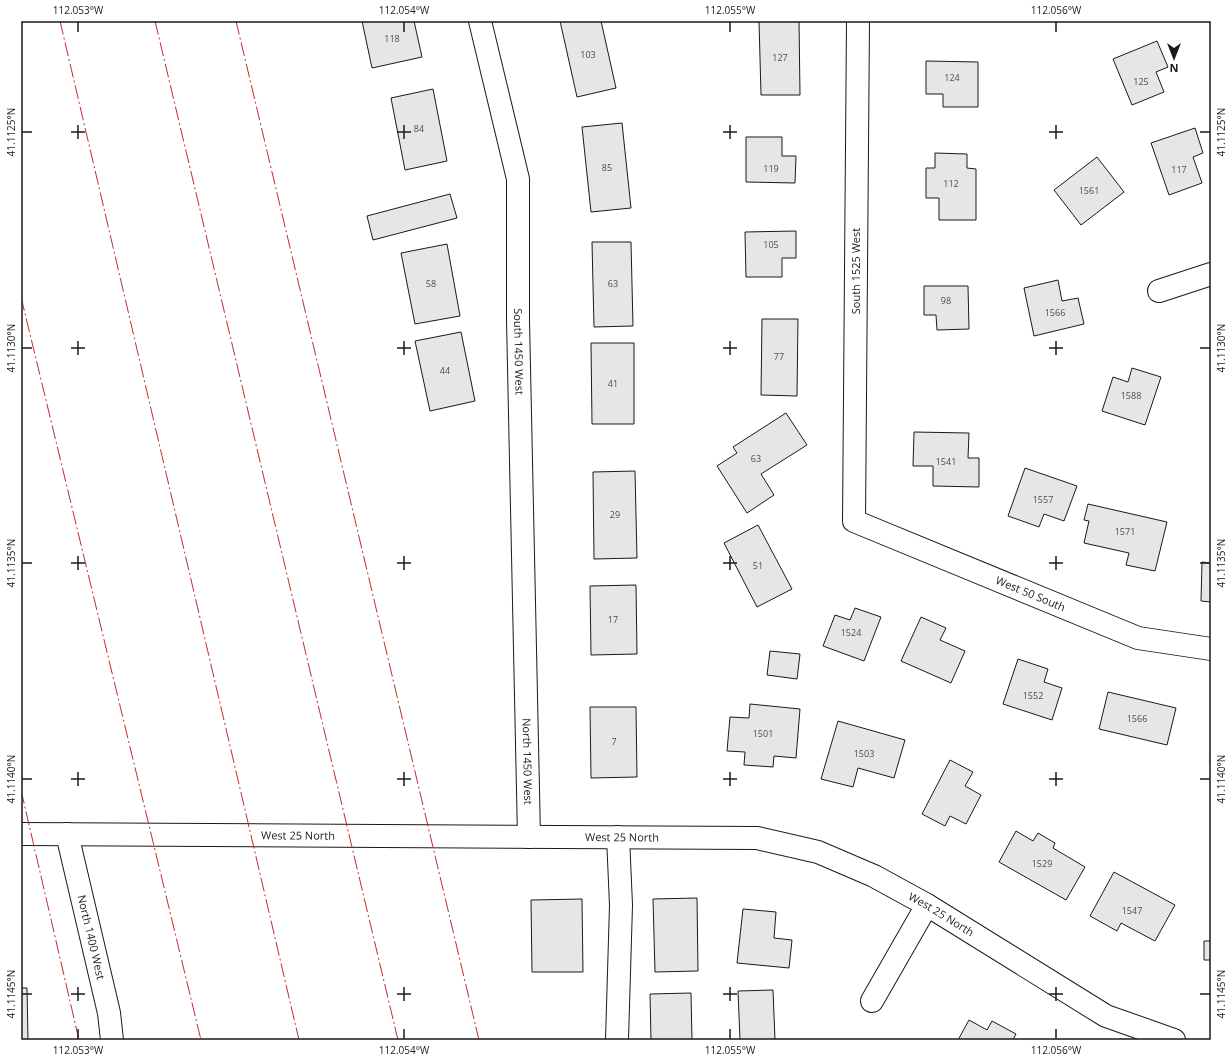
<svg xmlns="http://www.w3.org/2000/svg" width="1232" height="1061" viewBox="0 0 1232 1061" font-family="'Open Sans',sans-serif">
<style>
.building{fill:#e6e6e6;stroke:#1a1a1a}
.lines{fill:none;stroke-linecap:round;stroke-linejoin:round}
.minor-casing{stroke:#1a1a1a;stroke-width:24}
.minor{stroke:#fff;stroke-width:22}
.power{stroke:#c62828;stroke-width:1;stroke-dasharray:14 3 2 3;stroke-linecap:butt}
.ticks{fill:none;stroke:#1a1a1a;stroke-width:1.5}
.labels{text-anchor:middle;stroke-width:3;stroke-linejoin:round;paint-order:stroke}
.number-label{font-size:9px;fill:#4d4d4d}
.street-label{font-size:11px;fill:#1a1a1a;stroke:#fff}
.neatline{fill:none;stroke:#1a1a1a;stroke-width:1.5}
.ticks-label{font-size:10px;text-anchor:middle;fill:#1a1a1a}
</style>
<rect width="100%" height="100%" fill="#fff"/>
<!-- building -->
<path class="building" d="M362 21H414L422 57 372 68Z
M560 21H601L616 88 577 97Z
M759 21H799L800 95H761Z
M1157 41 1168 67 1156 72 1164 92 1132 105 1113 59Z
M926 61 978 62V107H943V94H926Z
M433 89 447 161 405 170 391 98Z
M622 123 631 208 591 212 582 127Z
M1195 128 1203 153 1193 157 1202 183 1169 195 1151 143Z
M746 137H782V156H796L795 183 746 182Z
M935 153 967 154V168L976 169V220H939V198H926V168H935Z
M1097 157 1124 192 1081 225 1054 190Z
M450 194 457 218 373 240 367 216Z
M796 231V258H782V277H746L745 232Z
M592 242H631L633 326 594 327Z
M447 244 460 316 415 324 401 253Z
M1058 280 1062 301 1078 298 1084 324 1034 336 1024 288Z
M924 286H968L969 329 937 330 936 315H924Z
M762 319H798L797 396 761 395Z
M461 332 475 401 430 411 415 341Z
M591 343H634V424H592Z
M1132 368 1161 377 1145 425 1102 411 1113 377 1128 382Z
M786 413 807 445 761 474 774 495 747 513 717 466 737 453 733 447Z
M914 432 969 433 968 458H979V487L933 486V466H913Z
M1025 468 1077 486 1064 521 1044 514 1039 527 1008 516Z
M635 471 637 558 594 559 593 472Z
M1088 504 1167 522 1155 571 1126 565 1129 553 1084 543 1089 521 1084 520Z
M758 525 792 589 757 607 724 543Z
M1202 562 1211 563V602L1201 601Z
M636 585 637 654 591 655 590 586Z
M855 608 881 617 864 661 823 646 835 615 850 620Z
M921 617 946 628 940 640 965 651 951 683 901 661Z
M770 651 800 654 797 679 767 675Z
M1018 659 1048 669 1044 682 1062 688 1052 720 1003 704Z
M1108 692 1176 708 1167 745 1099 729Z
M750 704 800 709 796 758 774 756 773 767 744 765 745 752 727 751 730 717 749 718Z
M590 707H636L637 777 591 778Z
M838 721 905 740 894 778 858 768 853 787 821 779Z
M1211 730V765H1210Z
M950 760 973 772 965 786 981 795 966 824 950 816 945 826 922 814Z
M1016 831 1033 841 1038 833 1055 843 1053 848 1085 867 1066 900 999 862Z
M1114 872 1175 905 1155 941 1121 923 1117 931 1090 916Z
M697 898 698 971 655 972 653 899Z
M582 899 583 972H532L531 900Z
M743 909 776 912 774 938 792 940 789 968 737 963Z
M1204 941H1211V960H1204Z
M21 988H27L28 1040H21Z
M773 990 775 1040H740L738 991Z
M691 993 692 1040H651L650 994Z
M969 1020 987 1030 992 1021 1016 1034 1013 1040H958Z"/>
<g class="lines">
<defs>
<g id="minor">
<path id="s1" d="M480 21 518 179V320L529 837"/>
<path id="s2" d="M858 21 854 521 1138 638 1211 649"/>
<path d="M1159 291 1211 274"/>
<path id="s3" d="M21 834 757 838 818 852 874 876 927 905 1106 1016 1174 1040"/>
<path id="s4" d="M67 834 109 1013 112 1040"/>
<path d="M872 1001 927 905"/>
<path d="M617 1040 621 905 618 837"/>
</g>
</defs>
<!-- minor casing -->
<use href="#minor" class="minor-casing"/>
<!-- minor -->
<use href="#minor" class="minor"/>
<!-- power -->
<path class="power" d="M60 21 299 1040
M155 21 398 1040
M236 21 479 1040
M21 297 201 1040
M21 790 79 1040"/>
</g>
<!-- ticks -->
<path class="ticks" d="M78 22V32M404 22V32M730 22V32M1056 22V32M78 125V139M404 125V139M730 125V139M1056 125V139M22 132H32M71 132H85M397 132H411M723 132H737M1049 132H1063M1200 132H1210M78 341V355M404 341V355M730 341V355M1056 341V355M22 348H32M71 348H85M397 348H411M723 348H737M1049 348H1063M1200 348H1210M78 556V570M404 556V570M730 556V570M1056 556V570M22 563H32M71 563H85M397 563H411M723 563H737M1049 563H1063M1200 563H1210M78 772V786M404 772V786M730 772V786M1056 772V786M22 779H32M71 779H85M397 779H411M723 779H737M1049 779H1063M1200 779H1210M78 987V1001M404 987V1001M730 987V1001M1056 987V1001M22 994H32M71 994H85M397 994H411M723 994H737M1049 994H1063M1200 994H1210M78 1029V1039M404 1029V1039M730 1029V1039M1056 1029V1039"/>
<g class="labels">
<!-- number labels -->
<g class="number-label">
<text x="392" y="42">118</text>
<text x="588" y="58">103</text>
<text x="780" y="61">127</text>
<text x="952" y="81">124</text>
<text x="1141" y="85">125</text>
<text x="419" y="132">84</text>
<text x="607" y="171">85</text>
<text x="771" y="172">119</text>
<text x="1179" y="173">117</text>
<text x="951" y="187">112</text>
<text x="1089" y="194">1561</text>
<text x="771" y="248">105</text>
<text x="431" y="287">58</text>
<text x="613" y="287">63</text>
<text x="946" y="304">98</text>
<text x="1055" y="316">1566</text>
<text x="779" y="360">77</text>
<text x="445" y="374">44</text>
<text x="613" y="387">41</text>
<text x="1131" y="399">1588</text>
<text x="756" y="462">63</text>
<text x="946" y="465">1541</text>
<text x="1043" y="503">1557</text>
<text x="615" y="518">29</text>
<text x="1125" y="535">1571</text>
<text x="758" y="569">51</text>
<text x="613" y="623">17</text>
<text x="851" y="636">1524</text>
<text x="1033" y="699">1552</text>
<text x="1137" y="722">1566</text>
<text x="763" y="737">1501</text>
<text x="614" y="745">7</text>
<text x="864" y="757">1503</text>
<text x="1042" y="867">1529</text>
<text x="1132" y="914">1547</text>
</g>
<!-- street labels -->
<g class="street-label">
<text transform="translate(856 271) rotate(-90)" y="4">South 1525 West</text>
<text dy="4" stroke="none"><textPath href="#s1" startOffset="335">South 1450 West</textPath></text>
<text dy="4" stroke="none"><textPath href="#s2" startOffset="691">West 50 South</textPath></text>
<text dy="4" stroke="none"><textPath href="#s1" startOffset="745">North 1450 West</textPath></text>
<text dy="4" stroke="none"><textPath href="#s3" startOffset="277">West 25 North</textPath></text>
<text dy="4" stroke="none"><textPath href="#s3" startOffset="601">West 25 North</textPath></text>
<text dy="4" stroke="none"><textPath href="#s3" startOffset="937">West 25 North</textPath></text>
<text dy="4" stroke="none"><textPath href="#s4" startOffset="106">North 1400 West</textPath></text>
</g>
</g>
<!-- border -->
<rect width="1232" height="1061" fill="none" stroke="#ffffff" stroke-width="44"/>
<!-- north arrow -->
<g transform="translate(1174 58) rotate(180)" stroke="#ffffff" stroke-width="3" paint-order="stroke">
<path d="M0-3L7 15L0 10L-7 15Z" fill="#1a1a1a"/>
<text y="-6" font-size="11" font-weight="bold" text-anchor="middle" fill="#1a1a1a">N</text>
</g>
<rect x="22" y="22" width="1188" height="1017" class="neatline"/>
<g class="ticks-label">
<text x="78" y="14">112.053°W</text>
<text x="404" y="14">112.054°W</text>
<text x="730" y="14">112.055°W</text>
<text x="1056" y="14">112.056°W</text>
<text transform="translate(1221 132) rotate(-90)" y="4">41.1125°N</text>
<text transform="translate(11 132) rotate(-90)" y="4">41.1125°N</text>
<text transform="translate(1221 348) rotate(-90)" y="4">41.1130°N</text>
<text transform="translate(11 348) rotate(-90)" y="4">41.1130°N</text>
<text transform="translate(1221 563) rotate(-90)" y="4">41.1135°N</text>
<text transform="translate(11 563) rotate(-90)" y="4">41.1135°N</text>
<text transform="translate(1221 779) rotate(-90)" y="4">41.1140°N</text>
<text transform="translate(11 779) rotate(-90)" y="4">41.1140°N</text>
<text transform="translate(1221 994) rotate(-90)" y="4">41.1145°N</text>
<text transform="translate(11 994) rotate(-90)" y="4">41.1145°N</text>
<text x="78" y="1054">112.053°W</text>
<text x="404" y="1054">112.054°W</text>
<text x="730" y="1054">112.055°W</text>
<text x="1056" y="1054">112.056°W</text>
</g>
</svg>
